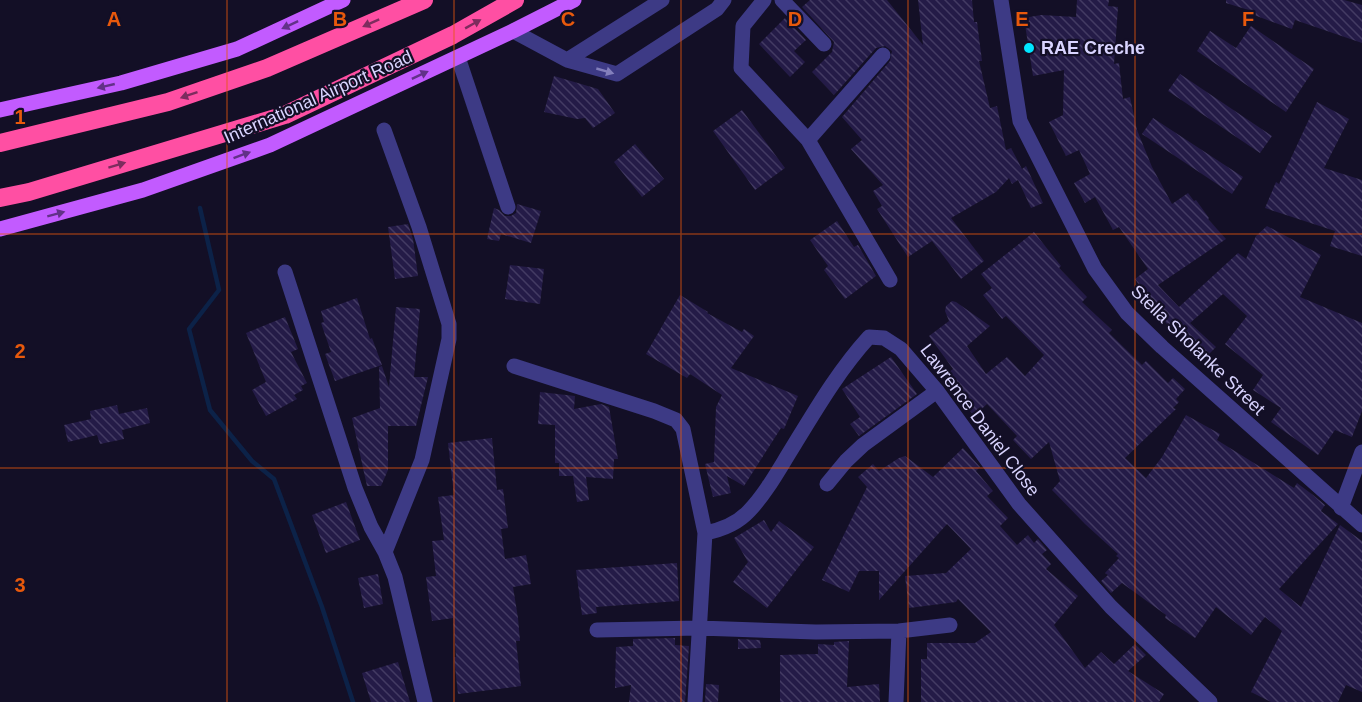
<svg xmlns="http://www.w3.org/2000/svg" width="1362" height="702" viewBox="0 0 1362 702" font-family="Arial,sans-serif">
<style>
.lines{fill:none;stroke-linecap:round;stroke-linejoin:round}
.stream{stroke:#0c2248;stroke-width:4.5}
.building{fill:url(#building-back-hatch)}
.minor{stroke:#3d3a85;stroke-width:15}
.major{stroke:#c25bff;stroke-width:15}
.highway{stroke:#ff4fa3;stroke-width:18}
.oneway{fill:#7d2c5e}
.oneway2{fill:#623188}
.oneway3{fill:#837fbc}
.grid{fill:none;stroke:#e8590c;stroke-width:1.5;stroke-opacity:0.55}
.poi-dot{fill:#00e5ff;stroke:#130f26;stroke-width:2}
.labels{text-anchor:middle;stroke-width:4.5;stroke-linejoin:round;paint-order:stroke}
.poi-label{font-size:18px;font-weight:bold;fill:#d9d4ff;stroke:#130f26;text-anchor:start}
.street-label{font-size:18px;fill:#d9d4ff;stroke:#130f26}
.grid-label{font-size:20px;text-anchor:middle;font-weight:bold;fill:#e8590c;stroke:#130f26;stroke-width:4.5;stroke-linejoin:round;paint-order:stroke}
</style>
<defs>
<pattern id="building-back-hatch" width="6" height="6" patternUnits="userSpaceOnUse" patternTransform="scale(1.5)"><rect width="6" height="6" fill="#241b47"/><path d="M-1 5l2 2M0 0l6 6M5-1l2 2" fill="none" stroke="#433b63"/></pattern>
</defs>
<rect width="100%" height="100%" fill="#130f26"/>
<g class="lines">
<!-- stream -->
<path class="stream" d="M200 208 219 290 189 329 210 410 252 461 274 479 322 607 353 702"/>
</g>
<!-- building -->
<path class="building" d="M810 0H887L923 45 918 0H972L974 22H977L982 61H979L990 108 997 106 1006 150 1011 148 1022 169 1026 166 1043 203 1031 208 1018 180 1012 184 1009 178 996 192 951 218 984 261 961 279 932 241 908 257 877 209 882 206 873 191 883 185 851 149 862 140 842 117 890 61 892 51 885 46 876 48 834 95 812 72 832 52 834 42 802 7Z
M1077 0H1109L1108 6 1118 7 1114 64 1119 63 1123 99 1130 97 1137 130 1152 167 1172 204 1188 193 1194 201 1196 200 1209 218 1208 219 1226 239 1158 285 1179 307 1238 253 1246 259 1256 236 1267 226 1321 255 1300 297 1362 323V411L1352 437 1335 430 1318 455 1271 422 1281 408 1253 390 1263 375 1225 344 1247 316 1223 294 1190 323 1216 347 1204 359 1188 342 1189 341 1167 324 1148 303 1150 301 1135 279 1148 269 1119 227 1113 230 1095 197 1085 203 1074 183 1090 174 1079 150 1066 156 1049 122 1063 115 1064 70 1033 76 1024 18 1041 15 1076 17Z
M1226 0H1344L1362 5V43L1295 20 1292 29 1254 15 1255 12 1226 3Z
M785 18 806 40 794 51 805 62 790 77 759 44Z
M1251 26 1314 69 1286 112 1197 51 1210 31 1236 48Z
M1180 74 1272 136 1260 153 1168 91Z
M554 76 598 89 615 113 593 128 585 118 577 119 544 112Z
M1317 102 1349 119 1324 168 1362 180V256L1330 246 1335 231 1265 208 1276 182 1279 184Z
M742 110 785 168 755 190 713 131Z
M1153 118 1243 177 1232 194 1142 134Z
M635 144 664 179 642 197 614 162Z
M517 204 541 211 531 243 501 234 499 241 487 239 494 208 499 210 505 216H511L516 213Z
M837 221 854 247 858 245 876 276 845 299 824 270 828 266 810 240Z
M408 224 413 239 418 276 395 279 388 227Z
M1034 232 1061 266 1059 268 1087 297 1082 302 1112 330 1109 333 1142 365 1146 361 1168 383 1173 378 1185 389 1176 399 1179 402 1173 408 1176 409 1125 458 1146 478 1162 457 1186 415 1220 434 1217 440 1294 488 1297 483 1313 495 1325 505 1321 511 1338 524 1279 589 1301 607 1340 525 1362 541V692L1346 685 1338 702H1271L1251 692 1282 631 1265 617 1251 635 1216 607 1195 638 1165 618 1166 615 1122 583 1111 593 1101 581 1108 575 1105 573 1119 558 1116 556 1118 554 1085 524 1052 490 1060 481 1049 442 1031 459 1013 440 1017 436 987 404 974 416 944 376 953 369 929 336 949 321 945 311 946 306 952 301 956 302 990 326 967 346 986 374 1007 357 1025 376 1044 355 1006 316 1002 319 983 295 992 288 981 274Z
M510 265 544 269 540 304 505 299Z
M680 295 708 312 707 313 742 332 744 329 754 336 731 368 798 396 784 429 781 428 744 486 727 476 731 493 713 497 705 464 714 462 716 407 722 395 690 374 687 378 646 354Z
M357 298 370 339 372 338 382 365 335 381 325 354 331 352 321 323 324 322 321 311Z
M396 307 420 309 414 377H428L416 426H388V470L381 486H367L352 418 380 408 379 367 382 366 389 387Z
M285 317 298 349 291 352 307 383 301 386 303 390 294 395 297 399 266 416 252 390 266 382 246 333Z
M891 357 917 394 859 436 850 424 860 417 842 389Z
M540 392 575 396 574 409 601 404 609 407 618 459H614L613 479 586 477 589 500 577 502 573 476H559V463H555V425L538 424Z
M117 405 119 414 147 408 150 423 122 430 124 439 100 444 97 435 68 442 64 425 91 419 90 411Z
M492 438 497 490 503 489 508 528 501 529 505 559 526 555 531 584 513 587 518 618 520 641H516L521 686 458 694 454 657H456L453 618 432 621 426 577 436 576 432 541 444 540 438 497 454 495 448 443Z
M963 448 980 467 976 471 993 491 987 496 1008 518 1000 526 1017 545 1028 535 1034 543 1038 539 1047 550 1042 554 1051 564 1046 569 1078 596 1054 625 1085 668 1101 652 1114 664 1135 644 1146 655 1128 671 1164 694 1159 702H921V659H927V643H975L991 632 958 599 956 602 909 608 905 576 946 573 971 549 947 524 879 600V571H859L849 592 822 580 867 487 858 477 873 464 879 471 899 458 905 456 933 477Z
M346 502 360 540 326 553 312 515Z
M764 520 771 532 779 521 814 547 767 608 733 582 748 562 734 538Z
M677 563 679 601 596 607 597 613 582 615 576 570Z
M378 574 383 604 364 608 358 578Z
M675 638V645L689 646 685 702H629L631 685 615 688 616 647 633 646V639Z
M738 639 760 640 761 648 738 649Z
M849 641 847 687 879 684 880 702H780V655L818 654V644L834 645V642Z
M398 662 410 702H371L362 673Z
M706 684 719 685 718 702H705Z"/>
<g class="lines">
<!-- minor -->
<path class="minor" d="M764 0 743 26 741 68 808 140 890 280
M782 0 824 44
M1001 0 1020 121 1095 269 1127 313 1162 347 1362 525
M513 31 567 60 617 74 717 9 724 0
M458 57 508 207
M567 60 662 0
M384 130 419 227 449 324V339L422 460 385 552 395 577 425 702
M808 140 883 55
M285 272 355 488 371 527 385 552
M514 366 654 411 676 420 683 429 705 533 695 702
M827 484 846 461 863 445 937 391
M1341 508 1362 452
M705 533C721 530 738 523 749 511 766 493 778 471 791 450 815 411 838 371 869 337L884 338 901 349 937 391 1019 504 1111 607 1210 702
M597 630 699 628 816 632 899 631 950 625
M896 702 899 631"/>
<!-- major -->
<path class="major" d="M0 110 121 83 237 49 343 0
M0 229 143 190 270 145 513 31 574 0"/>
<!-- highway -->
<path class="highway" d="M0 143 168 102 267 68 424 0
M0 198 29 192 285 115 453 35 515 0"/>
</g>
<!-- one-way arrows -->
<defs><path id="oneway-solid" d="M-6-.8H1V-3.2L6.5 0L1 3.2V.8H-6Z" transform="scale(1.5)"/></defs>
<g class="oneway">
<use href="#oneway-solid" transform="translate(371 23) rotate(156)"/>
<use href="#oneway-solid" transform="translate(473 24) rotate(-29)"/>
<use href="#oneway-solid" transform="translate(189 95) rotate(161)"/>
<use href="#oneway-solid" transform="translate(117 165) rotate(-17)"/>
</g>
<g class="oneway2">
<use href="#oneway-solid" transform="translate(290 25) rotate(155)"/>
<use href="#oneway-solid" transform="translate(420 75) rotate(-25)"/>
<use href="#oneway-solid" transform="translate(106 86) rotate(167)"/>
<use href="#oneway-solid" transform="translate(242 155) rotate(-20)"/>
<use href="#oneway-solid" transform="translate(56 214) rotate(-15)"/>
</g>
<use class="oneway3" href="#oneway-solid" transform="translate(605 71) rotate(16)"/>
<!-- grid -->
<path class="grid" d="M227 0V702M454 0V702M681 0V702M908 0V702M1135 0V702M0 234H1362M0 468H1362"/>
<!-- markers -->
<circle class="poi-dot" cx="1029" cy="48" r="6"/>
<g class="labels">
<!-- poi labels -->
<g class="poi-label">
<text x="1041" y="54">RAE Creche</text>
</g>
<!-- street labels -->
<g class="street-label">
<text transform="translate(318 97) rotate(-24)" y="6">International Airport Road</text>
<text transform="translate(1198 350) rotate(44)" y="6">Stella Sholanke Street</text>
<text transform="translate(980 420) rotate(53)" y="6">Lawrence Daniel Close</text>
</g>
</g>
<g class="grid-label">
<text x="114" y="26">A</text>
<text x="340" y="26">B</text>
<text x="568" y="26">C</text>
<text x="795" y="26">D</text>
<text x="1022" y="26">E</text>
<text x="1248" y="26">F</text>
<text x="20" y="124">1</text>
<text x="20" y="358">2</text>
<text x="20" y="592">3</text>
</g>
</svg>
